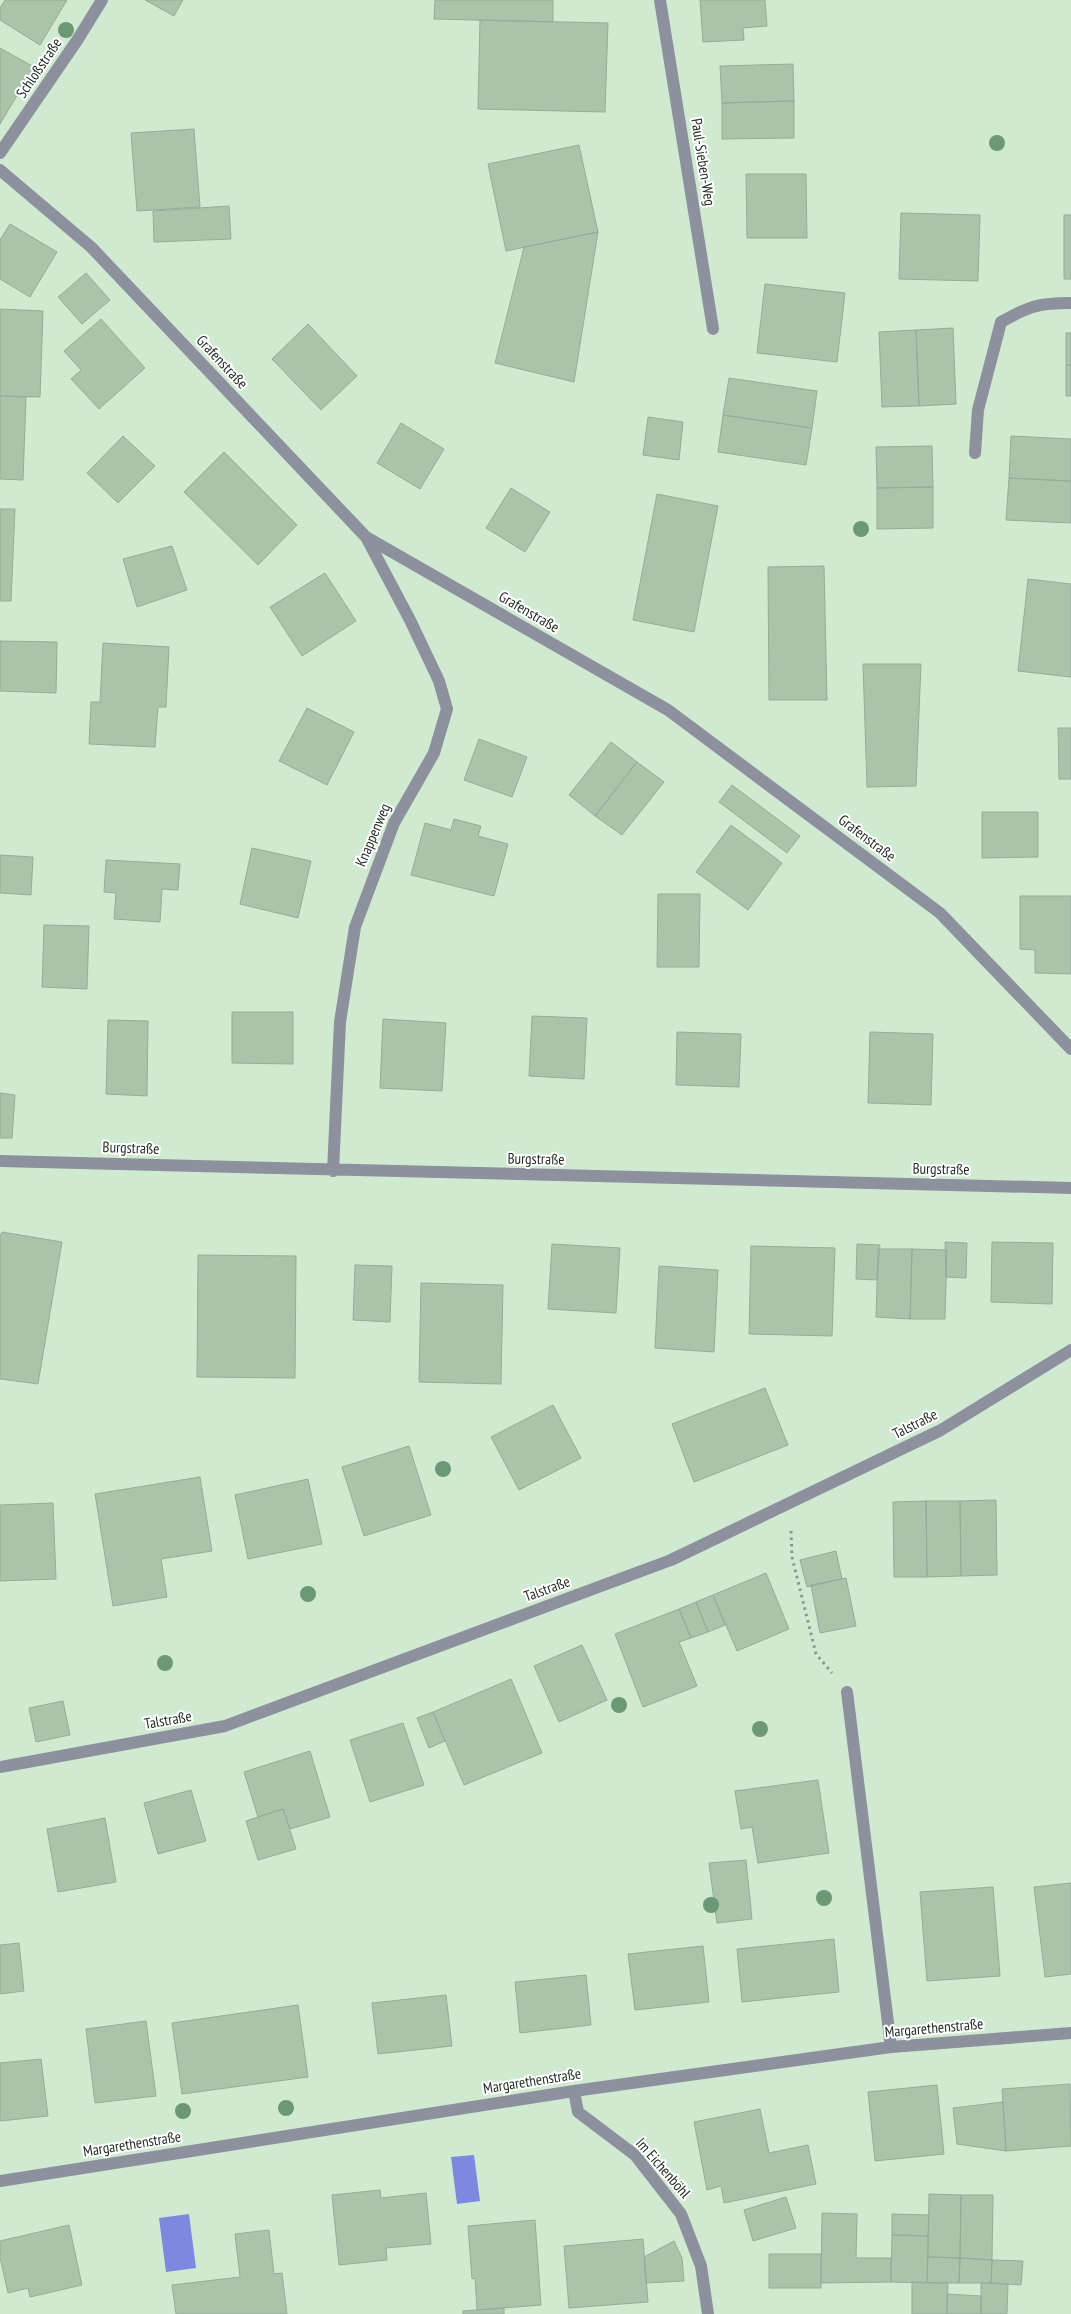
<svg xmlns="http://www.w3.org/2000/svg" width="1071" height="2314" viewBox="0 0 1071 2314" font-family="'PT Sans Narrow',sans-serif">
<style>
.water{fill:#7c89de}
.building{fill:#aac4ac;stroke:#94ad96}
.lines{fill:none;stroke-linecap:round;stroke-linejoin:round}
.path{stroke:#879a88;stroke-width:3;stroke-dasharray:2.5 4;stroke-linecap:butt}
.service{stroke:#8d909d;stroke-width:12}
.minor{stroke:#8d909d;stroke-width:12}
.tree{fill:#6c9874}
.labels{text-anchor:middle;stroke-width:4;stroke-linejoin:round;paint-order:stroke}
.street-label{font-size:15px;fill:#1f2920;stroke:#fff}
</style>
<rect width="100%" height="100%" fill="#d0ead2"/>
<!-- water -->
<path class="water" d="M474 2155 480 2201 457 2204 451 2157Z
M189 2214 196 2268 166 2272 159 2218Z"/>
<!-- building -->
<path class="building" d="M5 0H67L40 45 0 20V8Z
M145 0H183L174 16Z
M435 0H553V22L434 19Z
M700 0H765L767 26 743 28 744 40 703 42Z
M480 20 608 23 605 112 478 109Z
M0 48 34 67 0 124Z
M793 64 794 101 722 103 720 66Z
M794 101V138L722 139V103Z
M194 129 200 207 137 211 131 133Z
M579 145 598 232 506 251 488 164Z
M746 174H806L807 238H747Z
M229 206 231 239 154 242 153 211Z
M901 213 980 215 978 281 899 279Z
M1064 215H1071V279H1064Z
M10 224 57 252 30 297 0 279V240Z
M598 232 574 382 495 363 524 247Z
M86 273 110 300 82 324 58 297Z
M765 284 845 293 837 362 757 353Z
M0 309 43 311 40 397 0 396Z
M101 319 145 368 99 409 71 379 81 370 64 351Z
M308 324 357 376 321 410 272 359Z
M953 328 956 404 919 406 916 330Z
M916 330 919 406 882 407 879 332Z
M1066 333H1071V365H1066Z
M1066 365H1071V396H1066Z
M729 378 817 391 812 428 723 415Z
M0 396 26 397 23 480 0 479Z
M723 415 812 428 806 465 718 452Z
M648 417 683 422 679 460 643 455Z
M401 423 444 449 420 489 377 463Z
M123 436 155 466 118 503 87 473Z
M1011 436 1071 439V481L1009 478Z
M932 446 933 487 877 488 876 447Z
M224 452 297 525 258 565 184 492Z
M1009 478 1071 481V523L1006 520Z
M933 487V528L877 529V488Z
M511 488 550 512 525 552 486 528Z
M657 494 718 506 694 632 633 620Z
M0 509H15L11 601H0Z
M172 546 187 590 137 607 123 559Z
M824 566 827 700H769L768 567Z
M325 573 356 621 302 656 270 607Z
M1028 579 1071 584V677L1018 671Z
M0 641 57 642 56 693 0 691Z
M103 643 169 647 166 707H158L155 747 89 744 91 702H100Z
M863 664H921L916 786 867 787Z
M307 708 354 732 327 785 279 761Z
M1058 728H1071V779H1059Z
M479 739 527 757 512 797 464 780Z
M611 742 637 762 595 816 569 795Z
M637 762 664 782 622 835 595 816Z
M732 785 800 836 787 853 719 802Z
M982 812H1038V857L982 858Z
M454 819 481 826 478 836 508 844 494 896 411 875 425 823 451 830Z
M731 825 782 863 748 910 696 872Z
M252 848 311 861 298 918 240 904Z
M0 855 33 857 31 895 0 893Z
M106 860 180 864 178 890 162 889 160 922 114 919 116 893 104 892Z
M658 894H700L699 967H657Z
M1020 896H1071V974L1035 973V950L1020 949Z
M44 925 89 926 87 989 42 987Z
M232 1012H293V1064L232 1063Z
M532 1016 587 1018 584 1079 529 1076Z
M383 1019 446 1023 442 1091 380 1088Z
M108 1020 148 1021 147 1096 106 1094Z
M677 1032 741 1034 739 1087 676 1085Z
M870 1032 933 1034 931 1105 868 1103Z
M0 1093 15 1095 12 1138H0Z
M2 1232 62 1242 38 1384 0 1379V1236Z
M945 1242 967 1243 966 1278 946 1277Z
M992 1242 1053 1243 1052 1304 991 1302Z
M552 1244 620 1248 616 1313 548 1309Z
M857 1244 880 1245 877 1280 856 1279Z
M751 1246 835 1248 832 1336 749 1334Z
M878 1249H912L910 1319 876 1317Z
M912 1249 947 1250 945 1319H910Z
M198 1255 296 1256 295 1378 197 1377Z
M355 1265 392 1266 390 1322 353 1320Z
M659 1266 718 1270 714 1352 655 1348Z
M421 1283 503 1285 501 1384 419 1382Z
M765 1388 788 1445 694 1482 672 1424Z
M553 1405 581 1458 519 1490 491 1437Z
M409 1446 431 1515 364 1536 342 1467Z
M200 1477 212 1551 161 1559 167 1597 113 1606 95 1494Z
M308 1479 322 1544 248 1559 235 1495Z
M996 1500 997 1575 961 1576 960 1501Z
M926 1501H960L961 1576 927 1577Z
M926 1501 927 1577H894L893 1502Z
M53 1503 56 1579 0 1581V1505Z
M836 1551 842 1579 807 1587 800 1560Z
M766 1573 789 1629 737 1651 713 1595Z
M846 1578 856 1626 820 1633 811 1585Z
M713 1595 725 1625 708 1632 696 1602Z
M696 1602 708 1632 691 1638 679 1609Z
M679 1609 691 1638 679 1642 697 1686 643 1707 615 1634Z
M582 1645 607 1700 559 1722 534 1666Z
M511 1679 542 1753 464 1785 433 1712Z
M63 1701 70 1735 36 1742 29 1708Z
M433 1712 445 1741 429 1748 417 1718Z
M403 1723 424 1785 370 1802 350 1740Z
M310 1751 330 1817 290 1829 283 1809 258 1817 244 1772Z
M818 1780 829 1853 758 1863 752 1827 741 1829 735 1791Z
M191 1790 206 1841 158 1854 144 1803Z
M283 1809 296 1849 258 1860 246 1821Z
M105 1818 116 1882 58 1892 47 1829Z
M746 1860 752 1919 717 1923 709 1863Z
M1071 1883V1974L1045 1977 1034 1887Z
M993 1887 1000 1976 927 1981 920 1892Z
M834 1939 839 1992 742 2002 737 1949Z
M19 1943 24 1991 0 1994V1945Z
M703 1946 709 2002 635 2010 628 1954Z
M586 1975 591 2025 520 2033 515 1982Z
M446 1995 452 2046 378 2054 372 2003Z
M298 2005 308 2077 182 2094 172 2023Z
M146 2021 156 2096 95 2103 86 2029Z
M41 2059 48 2116 0 2121V2063Z
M1070 2084 1071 2146 1006 2151 1002 2089Z
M937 2085 944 2154 875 2161 868 2092Z
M1003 2102 1006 2151 957 2144 953 2108Z
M760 2109 769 2153 808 2145 816 2184 724 2203 721 2186 707 2190 694 2122Z
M380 2190 381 2198 426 2193 431 2244 386 2248 387 2260 339 2265 332 2195Z
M929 2194 961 2195 960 2258 928 2257Z
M961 2195H993L992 2260 960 2258Z
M786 2197 796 2228 753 2241 744 2210Z
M822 2213 857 2214 856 2258H891V2282L821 2283Z
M892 2214 929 2215 928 2236 892 2235Z
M535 2220 541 2305 477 2310 475 2278 472 2279 468 2226Z
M69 2225 82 2285 30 2297 28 2288 8 2293 0 2257V2241Z
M269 2230 274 2274 282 2273 287 2314H176L172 2285 240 2277 235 2234Z
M892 2235 928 2236 927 2283 891 2282Z
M643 2239 648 2302 569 2308 564 2246Z
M674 2241 682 2258 684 2281 646 2283 644 2257Z
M769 2254H821V2288H769Z
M928 2257 960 2258 959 2283H927Z
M960 2258 992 2260 991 2283H959Z
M992 2260 1023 2261 1021 2285 991 2283Z
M912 2282 948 2283 947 2314H912Z
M981 2283 1008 2284 1007 2314H981Z
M947 2294 981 2296V2314H947Z
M504 2308V2314H463V2311Z"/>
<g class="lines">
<!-- path -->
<path class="path" d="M791 1531 792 1557 816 1654 832 1673"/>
<!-- service -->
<path class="service" d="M847 1692 891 2047"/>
<!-- minor -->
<path class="minor" d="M660 0 713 329
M0 153 78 39 102 0
M0 170 91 247 366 537 668 710 940 913 1071 1049
M975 453 978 410 1001 322C1029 306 1039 303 1071 303
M0 1161 1071 1188
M333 1171 340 1022 355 927 394 823 434 753 447 709 439 681 410 620 366 537
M0 1767 225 1726 671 1560 941 1430 1071 1350
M574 2091 578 2112 635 2155 681 2214 701 2266 708 2314
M0 2181 574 2091 891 2047 1071 2033"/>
</g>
<!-- trees -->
<g class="tree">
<circle cx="66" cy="30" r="8"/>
<circle cx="997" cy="143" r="8"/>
<circle cx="861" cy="529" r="8"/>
<circle cx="443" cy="1469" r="8"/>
<circle cx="308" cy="1594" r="8"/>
<circle cx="165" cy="1663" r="8"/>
<circle cx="619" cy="1705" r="8"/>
<circle cx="760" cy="1729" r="8"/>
<circle cx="824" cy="1898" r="8"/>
<circle cx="711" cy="1905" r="8"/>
<circle cx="286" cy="2108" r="8"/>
<circle cx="183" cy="2111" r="8"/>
</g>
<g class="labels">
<!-- street labels -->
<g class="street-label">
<text transform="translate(39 68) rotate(-56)" y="5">Schloßstraße</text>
<text transform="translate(703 162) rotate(81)" y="5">Paul-Sieben-Weg</text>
<text transform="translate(222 362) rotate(47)" y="5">Grafenstraße</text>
<text transform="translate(529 612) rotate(30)" y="5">Grafenstraße</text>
<text transform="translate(373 835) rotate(-67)" y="5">Knappenweg</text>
<text transform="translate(867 838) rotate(37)" y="5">Grafenstraße</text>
<text transform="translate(131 1148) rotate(2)" y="5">Burgstraße</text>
<text transform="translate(536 1159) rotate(1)" y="5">Burgstraße</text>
<text transform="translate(941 1169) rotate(1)" y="5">Burgstraße</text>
<text transform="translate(915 1424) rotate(-27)" y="5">Talstraße</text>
<text transform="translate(547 1589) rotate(-20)" y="5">Talstraße</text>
<text transform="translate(168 1720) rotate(-10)" y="5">Talstraße</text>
<text transform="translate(934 2028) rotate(-5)" y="5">Margarethenstraße</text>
<text transform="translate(532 2081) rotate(-9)" y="5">Margarethenstraße</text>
<text transform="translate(132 2144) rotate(-9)" y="5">Margarethenstraße</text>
<text transform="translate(663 2168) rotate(49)" y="5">Im Eichenböhl</text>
</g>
</g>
</svg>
